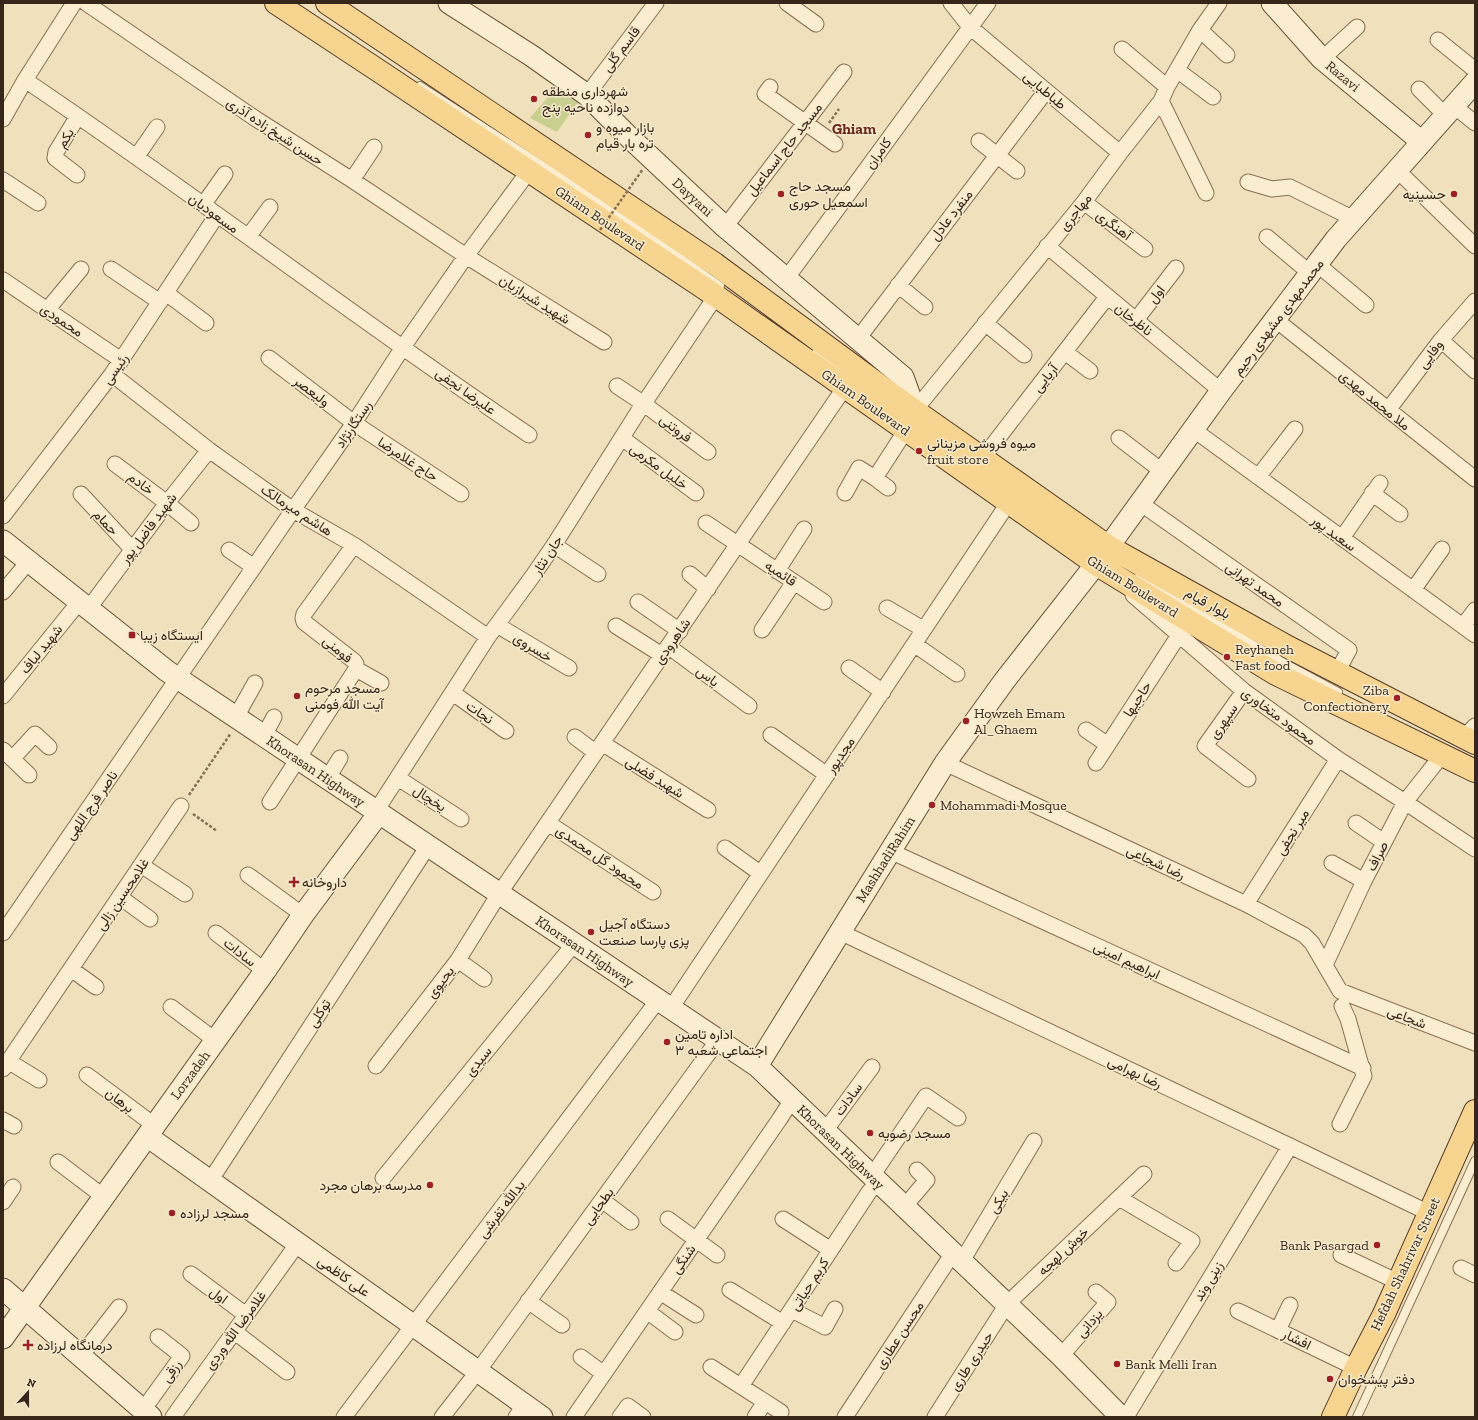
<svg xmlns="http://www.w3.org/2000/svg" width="1478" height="1420" viewBox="0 0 1478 1420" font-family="'Zilla Slab',Vazirmatn,serif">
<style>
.green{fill:#c8cf8f}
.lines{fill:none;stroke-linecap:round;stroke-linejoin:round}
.lane-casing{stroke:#896f54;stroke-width:10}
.street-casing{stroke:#896f54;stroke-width:17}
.secondary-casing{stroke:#6a5038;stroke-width:23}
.primary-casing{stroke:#563d29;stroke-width:24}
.path{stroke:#896f54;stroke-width:2.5;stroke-dasharray:3 2;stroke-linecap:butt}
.lane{stroke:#fbedcf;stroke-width:8}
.street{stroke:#fbedcf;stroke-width:15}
.secondary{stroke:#fbedcf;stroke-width:21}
.primary{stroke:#f7d590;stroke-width:22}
.path-bridge{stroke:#896f54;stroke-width:2.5;stroke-dasharray:3 2;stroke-linecap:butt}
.poi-dot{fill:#9b2124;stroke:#f7eacc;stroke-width:1.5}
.labels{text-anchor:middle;stroke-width:3;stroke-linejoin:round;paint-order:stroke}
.street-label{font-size:14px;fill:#37271a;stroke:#f7eacc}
.poi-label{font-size:14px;fill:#37271a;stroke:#f7eacc;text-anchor:start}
.neighbourhood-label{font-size:15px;font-weight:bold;fill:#662617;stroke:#f7eacc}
</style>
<rect width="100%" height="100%" fill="#f0e0bc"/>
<!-- green -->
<path class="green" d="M556 88 578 102 557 132 530 118Z"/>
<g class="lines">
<defs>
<path id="lane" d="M420 86 631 223 720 286
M816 353 851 378
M1139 576 1284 663 1338 692
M1357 1417 1475 1161"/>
<path id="street" d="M86 3 256 119 352 180 466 256 604 342
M787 3 816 24
M951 3 970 27 1120 153
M1200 30 1227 55
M1438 40 1475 70
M1122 49 1167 87
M1322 59 1357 27
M1177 70 1213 97
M25 80C196 195 359 321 529 435
M770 87 765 94 835 144
M1419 89 1446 116
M587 95 656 3
M1161 101 1206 193
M1454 106 1475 123
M3 119 25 80 74 3
M979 141 1017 171
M137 156 157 127
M1397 170 1475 246
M77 175 55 158 56 152 78 116
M3 180 38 203
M352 180 374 147
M1248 182 1272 189 1290 187 1354 219
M1084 202 1145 249
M203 205 225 174
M725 227 844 72
M248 237 270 207
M1267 237 1310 273
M1047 246 1221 391
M1317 264 1366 305
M111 269 160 302
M786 279 988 3
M3 280 121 360
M898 285 925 307
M166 293 206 323
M47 310 81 269
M1136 320 1176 268
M1276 320 1475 479
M985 323 1024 355
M857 340 1046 91
M1441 340 1475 371
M1065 352 1090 371
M269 358 354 423 461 494
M112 374 209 450 293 510 354 545 488 637
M617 386 644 404 708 452
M915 410 1084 202 1120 153 1161 101 1167 87 1200 30 1219 3
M1388 410 1441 340 1475 301
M1194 430 1475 635
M622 438 696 493
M1119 438 1163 472
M982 459 1107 297
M115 464 167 503 191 523
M1258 477 1295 429
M875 478 888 488
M845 493 859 468 875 478 906 430
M1372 493 1400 514
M81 494 132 549
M1140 503 1349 650 1337 672
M3 516 112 374 217 215
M706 523 824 602
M1342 538 1380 483
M554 545 598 574
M229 550 254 567
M777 571 804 529
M690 574 708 589
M1413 590 1442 549
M3 592 29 561
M1133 595 1244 691 1338 759 1405 802 1475 849
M638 602 680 631
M89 608 167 503 209 450
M887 608 923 629
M497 625 569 668
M616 626 662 655
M1463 626 1475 610
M762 630 794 582
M914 644 957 674
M668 646 749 706
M849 668 883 692
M356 669 381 683
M1244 691 1205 746 1248 779
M453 693 506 731
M3 696 80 601
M236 717 255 683
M1086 730 1108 745
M771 735 827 775
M264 736 274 717
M575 737 595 752
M1464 737 1475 726
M602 743 708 810
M3 750 29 775
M12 759 35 734 49 747
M945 763 1246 904 1304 935 1312 943 1340 991 1475 1043
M1096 763 1179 635
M398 778 461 819
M327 779 340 758
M270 802 356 669V664L354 661 304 622 303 618 304 614 354 545
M376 811 488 637 532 577 554 545 638 412 716 296
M548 823 653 892
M1356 823 1384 842
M725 848 760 873
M890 851 1363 1068
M1332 863 1364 881
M141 865 185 894
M248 875 303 915
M120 897 150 919
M1246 904 1338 759
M840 932 1290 1146 1429 1213
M3 933 293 510 354 423 403 347 466 256 529 171
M216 933 265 971
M458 960 484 979
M1325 965 1364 881 1405 802 1442 755
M71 969 96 987
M171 1007 215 1040
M671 1008 1009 502
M8 1061 39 1080
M376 1066 458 960 499 894 845 387
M3 1069 181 806
M87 1075 154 1125
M3 1120 14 1126
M1340 1124 1364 1076 1348 1019 1342 1006
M825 1131 872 1067
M58 1162 104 1197
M872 1176 926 1096 958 1118
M383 1178 574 944
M210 1181 428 846
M1119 1198 1192 1241 1176 1263
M602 1200 631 1222
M3 1202 13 1187
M904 1207 927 1180 917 1170
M668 1219 717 1255
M783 1219 831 1250
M1341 1255 1398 1282
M962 1261 1034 1141
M1461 1268 1475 1275
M191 1274 246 1315
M730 1290 783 1323
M660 1292 696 1315
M528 1301 562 1325
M792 1310 825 1327 835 1309
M647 1311 675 1332
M1238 1311 1356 1368
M1278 1330 1290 1305
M235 1332 287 1372
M81 1356 119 1307
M1061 1356 1108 1302 1096 1292
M581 1357 604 1374
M711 1367 781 1412
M741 1386 869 1192 878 1182
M143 1410 182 1356 158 1337
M173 1417 298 1243
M344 1417 658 1000
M442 1417 478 1371 718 1040
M516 1417 525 1405
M574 1417 779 1120 792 1100
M620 1417 628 1406 643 1417
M755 1417 765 1402
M845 1417 953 1253
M935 1417 1007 1304 1144 1174
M1126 1417 1290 1146"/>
<path id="secondary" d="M449 3 532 56 587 95 629 137 725 227 903 377 915 410
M1272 3 1322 59 1422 142
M3 541 167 671 757 1066 1061 1356 1121 1417
M757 1066 945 763 1005 680 1096 564 1221 391 1336 239 1475 82
M147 1136 542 1417
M3 1289 151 1417
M3 1338 265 971 303 915 379 813"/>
<path id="primary" d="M276 3 379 71 716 296 1096 564 1276 674 1475 771
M327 3 715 264 894 396 1109 547 1288 647 1475 743
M1333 1417 1356 1368 1384 1314 1475 1111"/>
</defs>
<!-- lane casing -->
<use href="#lane" class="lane-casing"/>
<!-- street casing -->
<use href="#street" class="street-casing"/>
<!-- secondary casing -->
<use href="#secondary" class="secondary-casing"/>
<!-- primary casing -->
<use href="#primary" class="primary-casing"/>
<!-- path -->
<path class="path" d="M829 123 839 109
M189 795 231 733
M193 814 217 831"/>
<!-- lane -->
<use href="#lane" class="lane"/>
<!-- street -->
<use href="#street" class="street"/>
<!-- secondary -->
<use href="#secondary" class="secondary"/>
<!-- primary -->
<use href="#primary" class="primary"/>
<!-- path-bridge -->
<path class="path-bridge" d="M600 230 643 169"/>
</g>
<!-- markers -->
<g class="poi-dot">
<circle cx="534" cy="99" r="4"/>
<circle cx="588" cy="135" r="4"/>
<circle cx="781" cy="194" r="4"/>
<circle cx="1454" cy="194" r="4"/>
<circle cx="919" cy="451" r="4"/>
<rect x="128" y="631" width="8" height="8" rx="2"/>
<circle cx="1227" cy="657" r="4"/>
<circle cx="297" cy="696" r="4"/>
<circle cx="1397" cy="698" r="4"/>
<circle cx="966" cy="721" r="4"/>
<circle cx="932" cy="805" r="4"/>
<path d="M292 876h4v4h4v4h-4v4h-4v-4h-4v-4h4z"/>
<circle cx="591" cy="932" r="4"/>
<circle cx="667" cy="1042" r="4"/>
<circle cx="870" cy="1133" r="4"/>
<circle cx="430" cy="1185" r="4"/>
<circle cx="172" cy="1213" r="4"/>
<circle cx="1377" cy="1245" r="4"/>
<path d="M26 1339h4v4h4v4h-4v4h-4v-4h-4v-4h4z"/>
<circle cx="1117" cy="1364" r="4"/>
<circle cx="1330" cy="1379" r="4"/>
</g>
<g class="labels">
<!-- street labels -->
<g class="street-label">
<text transform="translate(621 49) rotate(-53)" y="5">قاسم گلی</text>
<text transform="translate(1343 76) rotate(40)" y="5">Razavi</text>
<text transform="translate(1045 90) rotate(40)" y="5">طباطبایی</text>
<text transform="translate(275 131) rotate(33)" y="5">حسن شیخ زاده آذری</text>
<text transform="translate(65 138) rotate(-60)" y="5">یکم</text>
<text transform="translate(784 149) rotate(-52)" y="5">مسجد حاج اسماعیل</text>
<text transform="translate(878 153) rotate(-54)" y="5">کامران</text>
<text transform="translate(693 197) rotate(43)" y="5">Dayyani</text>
<text transform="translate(1075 212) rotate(-51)" y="5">مهاجری</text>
<text transform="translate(214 213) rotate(36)" y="5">مسعودیان</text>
<text transform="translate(951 215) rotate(-52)" y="5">منفرد عادل</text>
<text transform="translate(600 218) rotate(34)" y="5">Ghiam Boulevard</text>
<text transform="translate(1114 225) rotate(37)" y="5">آهنگری</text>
<text transform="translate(1156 294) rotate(-52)" y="5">اول</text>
<text transform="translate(535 299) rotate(32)" y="5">شهید شیرازیان</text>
<text transform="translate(1278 317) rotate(-53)" y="5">محمدمهدی مشهدی رحیم</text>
<text transform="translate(1134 319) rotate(39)" y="5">ناظرخان</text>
<text transform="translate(62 320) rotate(34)" y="5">محمودی</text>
<text transform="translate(1430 354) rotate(-53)" y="5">وفایی</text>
<text transform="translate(115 369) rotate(-55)" y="5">رئیسی</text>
<text transform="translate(1045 378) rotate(-52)" y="5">آریایی</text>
<text transform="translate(312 391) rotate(37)" y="5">ولیعصر</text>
<text transform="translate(466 391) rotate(35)" y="5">علیرضا نجفی</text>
<text transform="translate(1375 400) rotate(39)" y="5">ملا محمد مهدی</text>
<text transform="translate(866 402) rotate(35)" y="5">Ghiam Boulevard</text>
<text transform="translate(353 424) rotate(-56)" y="5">رستگارنژاد</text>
<text transform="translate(676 428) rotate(37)" y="5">فروتنی</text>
<text transform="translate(408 459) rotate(33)" y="5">حاج غلامرضا</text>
<text transform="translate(659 466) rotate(36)" y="5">خلیل مکرمی</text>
<text transform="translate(141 483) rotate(37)" y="5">خادم</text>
<text transform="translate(297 510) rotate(33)" y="5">هاشم میرمالک</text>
<text transform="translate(106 522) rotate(47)" y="5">حمام</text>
<text transform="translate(148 528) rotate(-53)" y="5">شهید فاضل پور</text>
<text transform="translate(1334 533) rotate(36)" y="5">سعید پور</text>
<text transform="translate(547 555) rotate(-57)" y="5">جان نثار</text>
<text transform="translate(781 573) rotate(34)" y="5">قائمیه</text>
<text transform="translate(1255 584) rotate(35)" y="5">محمد تهرانی</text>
<text transform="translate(1133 586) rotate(32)" y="5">Ghiam Boulevard</text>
<text transform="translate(1208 603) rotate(29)" y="5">بلوار قیام</text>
<text transform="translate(672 641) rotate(-55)" y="5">شاهرودی</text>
<text transform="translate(533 647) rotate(31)" y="5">خسروی</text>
<text transform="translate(41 649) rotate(-51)" y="5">شهید لباف</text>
<text transform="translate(338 649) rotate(40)" y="5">فومنی</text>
<text transform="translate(708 676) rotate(37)" y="5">یاس</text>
<text transform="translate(1137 699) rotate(-57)" y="5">حاجیها</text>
<text transform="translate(480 712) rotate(35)" y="5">نجات</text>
<text transform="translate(1279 716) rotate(36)" y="5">محمود متخاوری</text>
<text transform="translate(1223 721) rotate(-55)" y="5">سپهری</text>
<text transform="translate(840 755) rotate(-56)" y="5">مجدپور</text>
<text transform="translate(316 771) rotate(34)" y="5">Khorasan Highway</text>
<text transform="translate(655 777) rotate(32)" y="5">شهید فضلی</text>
<text transform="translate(430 798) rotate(33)" y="5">یخچال</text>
<text transform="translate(91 805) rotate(-55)" y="5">ناصر فرج اللهی</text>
<text transform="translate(1292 832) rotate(-58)" y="5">میر نجفی</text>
<text transform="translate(1377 856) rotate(-63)" y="5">صراف</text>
<text transform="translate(600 857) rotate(34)" y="5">محمود گل محمدی</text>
<text transform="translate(885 859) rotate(-58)" y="5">MashhadiRahim</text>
<text transform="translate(1156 862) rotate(25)" y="5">رضا شجاعی</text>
<text transform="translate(122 894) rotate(-56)" y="5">غلامحسین زالی</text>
<text transform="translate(585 951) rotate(34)" y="5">Khorasan Highway</text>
<text transform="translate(240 952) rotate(38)" y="5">سادات</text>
<text transform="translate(1127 960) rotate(25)" y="5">ابراهیم امینی</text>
<text transform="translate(440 982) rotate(-53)" y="5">یحیوی</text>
<text transform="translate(319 1013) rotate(-57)" y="5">توکلی</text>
<text transform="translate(1407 1017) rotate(21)" y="5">شجاعی</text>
<text transform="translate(478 1061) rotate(-51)" y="5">سیدی</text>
<text transform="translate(1135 1072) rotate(25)" y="5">رضا بهرامی</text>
<text transform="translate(190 1075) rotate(-54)" y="5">Lorzadeh</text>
<text transform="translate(848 1099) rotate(-54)" y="5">سادات</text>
<text transform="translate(120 1100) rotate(37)" y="5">برهان</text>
<text transform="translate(841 1147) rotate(44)" y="5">Khorasan Highway</text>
<text transform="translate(998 1201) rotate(-59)" y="5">بیکی</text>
<text transform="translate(598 1206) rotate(-54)" y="5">بطحایی</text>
<text transform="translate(501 1209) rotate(-53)" y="5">یدالله تفرشی</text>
<text transform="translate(1063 1251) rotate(-43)" y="5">خوش لهجه</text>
<text transform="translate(683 1259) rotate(-55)" y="5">شنگی</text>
<text transform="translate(1405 1264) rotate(-65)" y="5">Hefdah Shahrivar Street</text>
<text transform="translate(344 1276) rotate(35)" y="5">علی کاظمی</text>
<text transform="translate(1208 1281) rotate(-59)" y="5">زینی وند</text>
<text transform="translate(809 1284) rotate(-57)" y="5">کریم حیاتی</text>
<text transform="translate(219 1295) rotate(37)" y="5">اول</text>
<text transform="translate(1089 1323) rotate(-49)" y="5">یزدانی</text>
<text transform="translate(235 1330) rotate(-54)" y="5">غلامرضا الله وردی</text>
<text transform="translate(899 1335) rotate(-57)" y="5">محسن عطاری</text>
<text transform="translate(1297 1339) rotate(26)" y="5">افشار</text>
<text transform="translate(971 1361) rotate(-57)" y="5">حیدری طاری</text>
<text transform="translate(171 1371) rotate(-56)" y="5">رزقی</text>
</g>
<!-- poi labels -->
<g class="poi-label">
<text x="542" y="96">شهرداری منطقه<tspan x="542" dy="16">دوازده ناحیه پنج</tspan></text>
<text x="596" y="132">بازار میوه و<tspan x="596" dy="16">تره بار قیام</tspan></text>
<text x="789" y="191">مسجد حاج<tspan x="789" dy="16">اسمعیل حوری</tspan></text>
<text x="1446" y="199" text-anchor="end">حسینیه</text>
<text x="927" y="448">میوه فروشی مزینانی<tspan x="927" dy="16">fruit store</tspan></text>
<text x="140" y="640">ایستگاه زیبا</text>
<text x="1235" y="654">Reyhaneh<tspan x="1235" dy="16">Fast food</tspan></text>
<text x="305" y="693">مسجد مرحوم<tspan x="305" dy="16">آیت الله فومنی</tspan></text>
<text x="1389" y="695" text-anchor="end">Ziba<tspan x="1389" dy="16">Confectionery</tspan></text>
<text x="974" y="718">Howzeh Emam<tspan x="974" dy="16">Al_Ghaem</tspan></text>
<text x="940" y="810">Mohammadi Mosque</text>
<text x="302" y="887">داروخانه</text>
<text x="599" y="929">دستگاه آجیل<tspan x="599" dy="16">پزی پارسا صنعت</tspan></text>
<text x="675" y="1039">اداره تامین<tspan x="675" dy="16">اجتماعی شعبه ۳</tspan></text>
<text x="878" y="1138">مسجد رضویه</text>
<text x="422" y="1190" text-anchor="end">مدرسه برهان مجرد</text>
<text x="180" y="1218">مسجد لرزاده</text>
<text x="1369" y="1250" text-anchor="end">Bank Pasargad</text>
<text x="37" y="1350">درمانگاه لرزاده</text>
<text x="1125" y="1369">Bank Melli Iran</text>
<text x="1338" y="1384">دفتر پیشخوان</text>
</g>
<!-- neighbourhood labels -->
<g class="neighbourhood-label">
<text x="854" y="134">Ghiam</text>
</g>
</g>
<!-- border -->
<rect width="1478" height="1420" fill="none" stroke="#37271a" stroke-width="8"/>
<!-- north arrow -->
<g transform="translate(28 1392) rotate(21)" stroke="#f7eacc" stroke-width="3" paint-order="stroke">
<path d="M0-3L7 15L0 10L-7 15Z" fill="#37271a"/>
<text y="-6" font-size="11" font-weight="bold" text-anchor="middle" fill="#37271a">N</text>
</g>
</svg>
